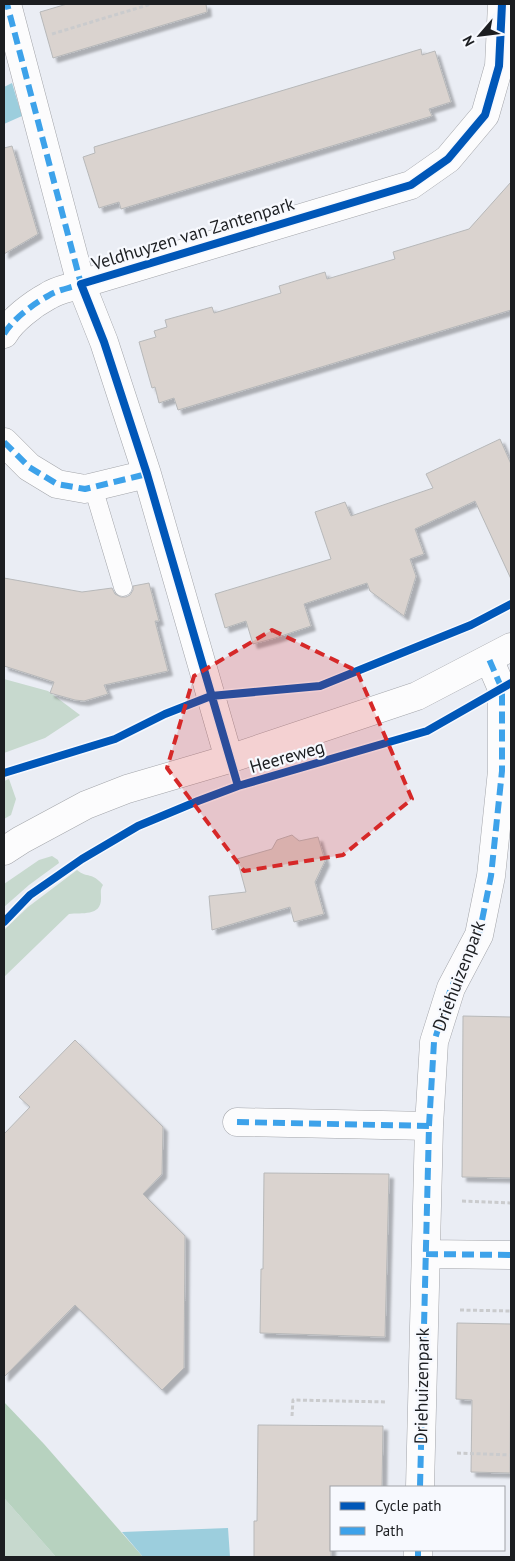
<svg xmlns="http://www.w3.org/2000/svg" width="515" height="1561" viewBox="0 0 515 1561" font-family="'PT Sans',sans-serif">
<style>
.green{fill:#c7d9ce}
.forest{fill:#b7d2bf}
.water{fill:#9ccedd}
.building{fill:#dad3cf;stroke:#b7b8b9;filter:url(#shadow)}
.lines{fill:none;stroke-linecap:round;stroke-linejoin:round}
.lane-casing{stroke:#a3a5aa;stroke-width:19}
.street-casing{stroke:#a3a5aa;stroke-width:29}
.secondary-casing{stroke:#a3a5aa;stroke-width:29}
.path{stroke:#cacbcd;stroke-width:3;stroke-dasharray:4 2.5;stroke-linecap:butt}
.lane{stroke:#fcfcfd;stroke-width:18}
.street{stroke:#fcfcfd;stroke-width:28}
.secondary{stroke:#fcfcfd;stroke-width:28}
.quiet{stroke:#3da2ea;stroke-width:6;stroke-dasharray:12 6;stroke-linecap:butt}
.cycleway-casing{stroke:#f7f9fe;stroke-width:11}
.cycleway{stroke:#0057b8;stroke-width:8}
.marked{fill:#d62828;fill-opacity:0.2;stroke:#d62828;stroke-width:4;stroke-dasharray:10 6;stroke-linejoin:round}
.labels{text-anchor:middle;stroke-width:4.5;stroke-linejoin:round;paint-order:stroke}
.street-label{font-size:18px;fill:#1c1e21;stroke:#f7f9fe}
</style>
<defs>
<filter id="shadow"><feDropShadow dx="4.5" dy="4.5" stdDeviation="1" flood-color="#0004"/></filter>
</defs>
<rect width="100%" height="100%" fill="#eaedf4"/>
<!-- green -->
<path class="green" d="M4 679 48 691 80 715 45 738 4 753Z
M9 779 16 799 11 815 4 819V781Z
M52 856 58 860 59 863 29 885 4 907V884L39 860Z
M77 870C88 879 91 871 103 885 100 890 101 891 101 897 102 917 82 912 69 914L4 977V930L28 907Z
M4 1498 56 1557H4Z"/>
<!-- forest -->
<path class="forest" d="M4 1402 44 1444 143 1557H56L4 1498Z"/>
<!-- water -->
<path class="water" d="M12 83 22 116 4 124V87Z
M228 1528 230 1557H143L122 1532Z"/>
<!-- building -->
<path class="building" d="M67 4H206L207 12 53 58 40 12Z
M421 49 422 55 435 51 451 102 429 109 432 116 121 209 119 202 99 208 83 157 95 153 94 147Z
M12 146 38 234 4 254V148Z
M511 182V310L178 410 174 398 159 403 155 387 152 388 139 342 156 337 154 331 167 327 165 320 212 307 214 313 281 293 279 286 325 272 327 279 395 259 393 252 469 229Z
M500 439 511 464V579L475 501 415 529 424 554 410 559 416 576 404 616 370 591 367 583 304 604 311 626 275 638 253 644 246 621 225 628 215 594 331 559 315 512 345 502 351 516 433 488 426 474Z
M4 578 82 592 112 588 115 594 121 597H126L130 595 133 590V586L149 583 159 621H155L168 671 104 685 108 694 84 701 75 700 50 693 54 682 4 666Z
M292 835 299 841 318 837 325 861 315 882 324 914 294 922 290 907 212 930 209 896 246 892 237 859 272 849 277 840Z
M463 1016 511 1017V1178L462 1177Z
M75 1040 163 1127 162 1174 143 1194 185 1236 184 1368 162 1390 75 1305 4 1377V1134L30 1107 19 1097Z
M264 1173 389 1174 385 1337 260 1333 261 1269H263Z
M457 1323 511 1324 510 1473 471 1472 472 1400 456 1399Z
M258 1425 383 1426 382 1487H331V1557H254V1521H257Z"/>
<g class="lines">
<defs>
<path id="lane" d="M93 487 123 587"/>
<path id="street" d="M4 334C12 320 33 304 48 296 57 290 70 288 81 284L7 4
M4 442 29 467 57 484 85 489 147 474
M229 759 147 474 104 342 81 284 411 185 448 159 485 115 499 66 502 4
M237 1122 429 1126 420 1487
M429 1126 434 1042 451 988 479 935 491 876 502 771V689L489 659
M426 1254 511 1255
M418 1557V1550"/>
<path id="secondary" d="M4 851 21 840 86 805 127 789 229 759 417 696 511 647"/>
</defs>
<!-- lane casing -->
<use href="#lane" class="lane-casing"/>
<!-- street casing -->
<use href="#street" class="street-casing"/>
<!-- secondary casing -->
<use href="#secondary" class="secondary-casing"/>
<!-- path -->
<path class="path" d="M52 34 151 4
M462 1201 511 1203
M460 1310 511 1311
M292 1416 293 1400 387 1402
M457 1453 511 1455"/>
<!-- lane -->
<use href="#lane" class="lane"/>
<!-- street -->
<use href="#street" class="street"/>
<!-- secondary -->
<use href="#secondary" class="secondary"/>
<!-- quiet -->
<path class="quiet" d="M4 334C12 320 33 304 48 296 57 290 70 288 81 284L7 4
M4 442 29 467 57 484 85 489 147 474
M237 1122 429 1126 420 1487
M429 1126 434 1042 451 988 479 935 491 876 502 771V689L489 659
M426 1254 511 1255
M418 1557V1550"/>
<defs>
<path id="cycleway" d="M4 773 115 739 165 714 211 696 320 686 471 625 511 604
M238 786 147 474 104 342 81 284 411 185 448 159 485 115 499 66 502 4
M4 922 30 895 82 859 138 826 198 801 238 786 427 731 511 683"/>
</defs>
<!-- cycleway casing -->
<use href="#cycleway" class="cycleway-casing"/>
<!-- cycleway -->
<use href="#cycleway" class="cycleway"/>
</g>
<!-- marked area -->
<path class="marked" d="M272 630 357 671 412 799 343 855 244 871 167 768 194 676Z"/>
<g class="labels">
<!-- street labels -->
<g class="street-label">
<text transform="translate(193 234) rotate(-17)" y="6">Veldhuyzen van Zantenpark</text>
<text transform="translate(287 757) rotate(-16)" y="6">Heereweg</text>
<text transform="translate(459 976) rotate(-69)" y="6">Driehuizenpark</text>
<text transform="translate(422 1386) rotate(-89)" y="6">Driehuizenpark</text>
</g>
</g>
<!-- border -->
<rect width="515" height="1561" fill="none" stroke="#1c1e21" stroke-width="10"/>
<!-- legend -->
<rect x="330" y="1486" width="175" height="65" fill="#f7f9fe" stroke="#9fa1a6"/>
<rect x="340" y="1502" width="25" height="8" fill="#0057b8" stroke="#9fa1a6"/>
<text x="375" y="1511" font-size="15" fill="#1c1e21">Cycle path</text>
<rect x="340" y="1527" width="25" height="8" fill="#3da2ea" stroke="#9fa1a6"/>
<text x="375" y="1536" font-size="15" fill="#1c1e21">Path</text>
<!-- north arrow -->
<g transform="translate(480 35) rotate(242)" stroke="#f7f9fe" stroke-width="4" paint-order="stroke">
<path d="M0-4L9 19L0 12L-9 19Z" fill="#1c1e21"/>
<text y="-8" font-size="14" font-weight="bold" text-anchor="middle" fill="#1c1e21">N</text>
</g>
</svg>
